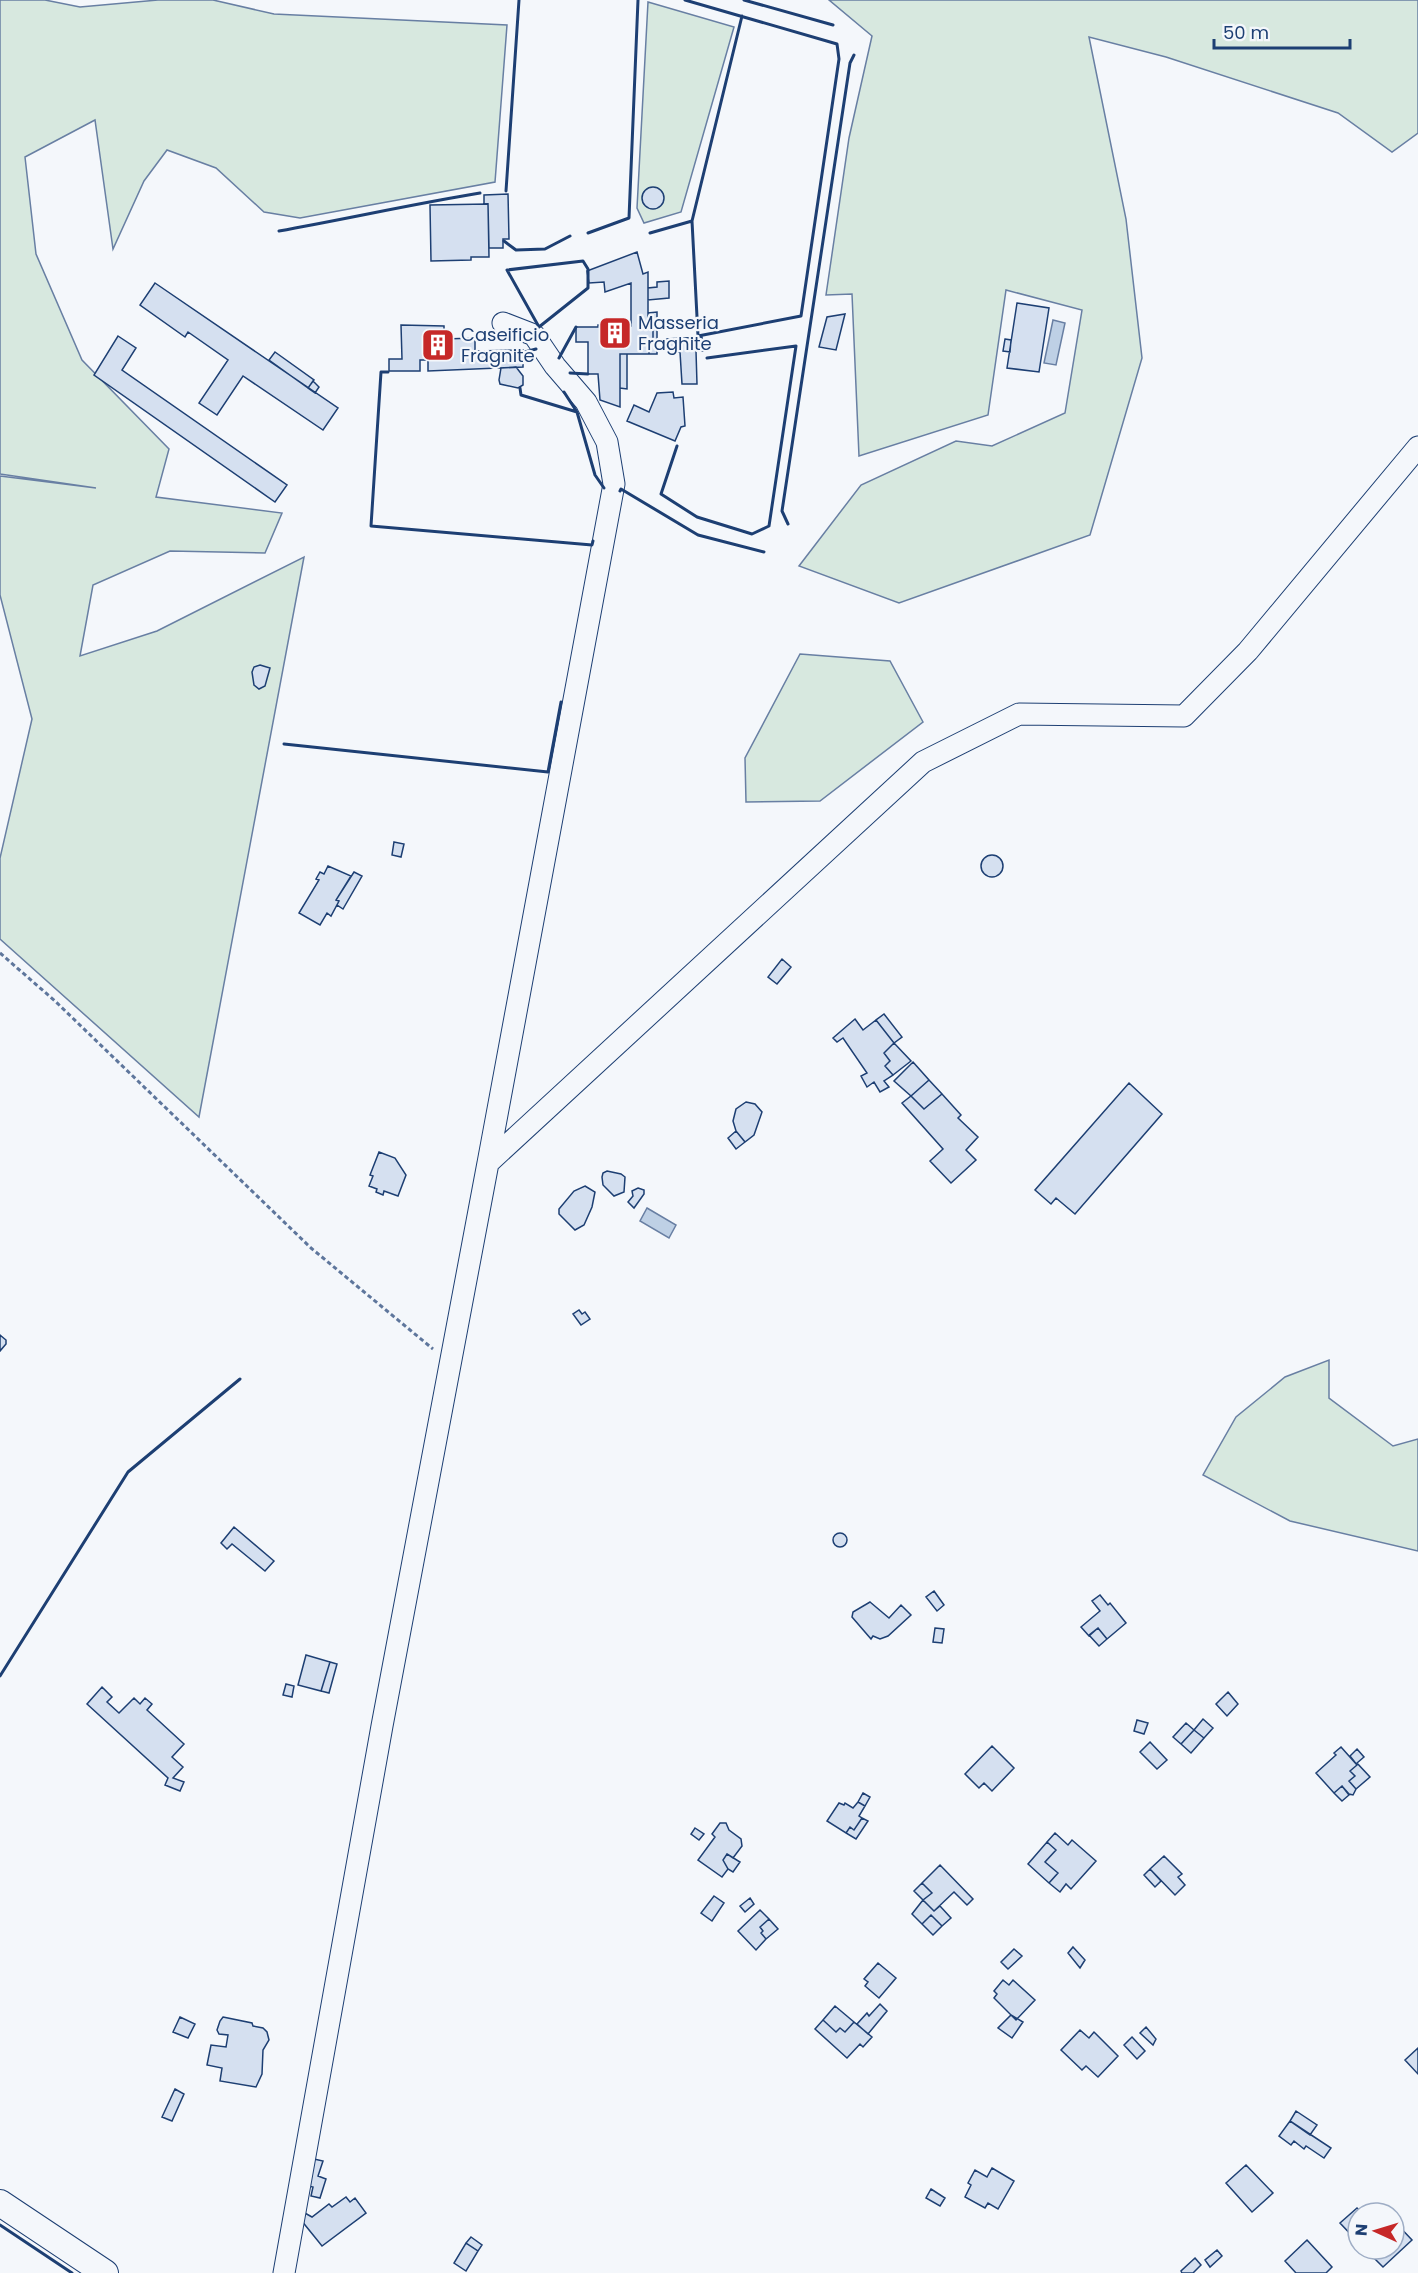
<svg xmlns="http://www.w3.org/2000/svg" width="1418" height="2273" viewBox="0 0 1418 2273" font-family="Poppins,sans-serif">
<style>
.green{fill:#d7e8df;stroke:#687fa3;stroke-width:1.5}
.water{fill:#bed0e5;stroke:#687fa3;stroke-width:1.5}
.building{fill:#d5e0f0;stroke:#1d3f73;stroke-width:1.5}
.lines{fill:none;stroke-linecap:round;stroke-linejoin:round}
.minor-casing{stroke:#1d3f73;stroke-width:23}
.major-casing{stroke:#1d3f73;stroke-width:28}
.path{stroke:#5e769c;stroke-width:3;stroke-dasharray:4.5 3;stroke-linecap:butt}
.minor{stroke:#f4f7fb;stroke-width:21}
.major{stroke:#f4f7fb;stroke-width:26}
.wall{stroke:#1d3f73;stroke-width:3}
.labels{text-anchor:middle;stroke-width:4.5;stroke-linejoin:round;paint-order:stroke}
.poi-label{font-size:18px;fill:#1d3f73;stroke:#f4f7fb;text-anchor:start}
</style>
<rect width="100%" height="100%" fill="#f4f7fb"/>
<!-- green -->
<path class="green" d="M0 0H45L80 7 158 0H213L274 14 507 25 495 182 300 218 264 212 216 168 167 150 144 181 113 249 95 120 25 157 36 254 82 360 169 449 156 497 282 513 265 553 170 551 93 585 80 656 157 631 304 557 199 1117 0 939V858L32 719 0 595V476L96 488 0 474Z
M829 0H1418V133L1392 152 1338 113 1166 57 1089 37 1126 219 1142 358 1090 535 899 603 799 566 861 485 956 441 992 446 1065 413 1082 310 1006 290 988 415 859 456 852 294 826 295 849 138 872 36Z
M648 2 734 27 681 212 644 223 637 208Z
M800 654 890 661 923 722 820 801 746 802 745 758Z
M1329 1360V1398L1393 1446 1418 1439V1551L1290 1521 1203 1475 1236 1417 1285 1377Z"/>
<!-- water -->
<path class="water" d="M1053 320 1065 323 1056 365 1044 363Z
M647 1208 676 1225 669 1238 640 1221Z"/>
<!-- building -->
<path class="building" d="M642 198a11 11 0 1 1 22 0a11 11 0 1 1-22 0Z
M508 194 509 239H503V248H489L488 204H484V195Z
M488 204 489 257H471V260L431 261 430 205Z
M637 252 643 274 648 272V323H653V340H649V354H620V407L600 400 598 374H588V342H576V327H598V325L631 326V283L605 292 604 282 589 283 587 271Z
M669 281V298L648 300V288L657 287V282Z
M155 283 338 408 323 430 243 376 217 415 199 403 228 360 188 332 185 337 140 305Z
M1017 303 1049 308 1039 372 1007 368Z
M657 312V354H649V340H653V323H648V313Z
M845 314 836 350 819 347 827 317Z
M401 325 444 326V339L475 338V351L523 350V367L428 371V360H420V371H389V359H402Z
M118 336 136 348 122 370 287 485 275 502 94 375Z
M702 337 703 351H696L697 384H682L680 352 667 353 666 339Z
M1005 339 1011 340 1010 352 1003 351Z
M275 352 314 380 308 388 269 360Z
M620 354H627V389L620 388Z
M516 367 523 376V385L518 388 500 384 499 380 501 368Z
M313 381 319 387 315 393 308 388Z
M673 392 674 398 683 397 685 426 681 427 675 441 627 421 634 405 649 412 657 393Z
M260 665 270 668 265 686 259 689 254 685 252 672 254 667Z
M394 842 404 844 401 857 392 855Z
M981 866a11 11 0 1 1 22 0a11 11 0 1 1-22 0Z
M328 866 351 876 336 900 339 901 331 916 327 913 320 925 299 913 319 880 316 879 320 872 324 874Z
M354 872 362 876 343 909 337 905 339 901 336 900Z
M782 959 791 967 777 984 768 977Z
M884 1014 902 1037 894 1043 876 1020Z
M855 1019 863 1030 876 1020 894 1043 884 1053 890 1061 885 1066 893 1075 884 1081 889 1087 880 1092 874 1082 867 1087 861 1076 867 1073 843 1038 837 1042 833 1038Z
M894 1043 911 1061 893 1075 885 1066 890 1061 884 1053Z
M913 1062 929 1080 911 1096 894 1081Z
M929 1080 942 1094 924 1109 911 1096Z
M1129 1083 1162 1114 1075 1214 1056 1198 1051 1204 1035 1190Z
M942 1094 961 1115 958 1118 978 1137 966 1150 976 1160 951 1183 930 1161 943 1149 902 1103 911 1096 924 1109Z
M746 1102 755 1104 762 1112 754 1135 745 1142 736 1131 733 1121 736 1109Z
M736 1131 745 1142 736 1149 728 1138Z
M379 1152 395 1158 406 1175 398 1196 384 1191 383 1195 376 1192 377 1189 369 1186 373 1176 370 1175Z
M607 1171 621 1174 625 1177 624 1192 614 1196 603 1185 602 1177 603 1173Z
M585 1186 595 1192 592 1207 584 1225 575 1230 559 1214V1209L574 1191Z
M638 1188 644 1190V1194L634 1208 628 1202 633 1196 632 1191Z
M579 1310 582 1314 585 1312 590 1319 581 1325 573 1314Z
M0 1335 6 1340V1344L0 1351Z
M234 1527 274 1561 265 1571 232 1544 227 1549 221 1543Z
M833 1540a7 7 0 1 1 14 0a7 7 0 1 1-14 0Z
M934 1591 944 1605 937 1611 926 1597Z
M1100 1595 1108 1605 1110 1603 1126 1623 1107 1639 1098 1628 1089 1636 1081 1627 1100 1611 1092 1601Z
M870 1602 889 1618 901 1605 911 1615 888 1636 880 1639 873 1636 871 1639 852 1617 853 1612Z
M935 1628 944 1629 942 1643 933 1642Z
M1098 1628 1107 1639 1099 1646 1089 1635Z
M306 1655 330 1662 321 1691 298 1685Z
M330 1662 337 1664 329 1693 321 1691Z
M286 1684 294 1686 292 1697 283 1695Z
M102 1687 112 1697 107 1702 119 1713 134 1698 140 1704 145 1698 152 1704 147 1710 184 1744 172 1757 183 1767 173 1778 184 1782 180 1791 165 1785 168 1778 87 1704Z
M1228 1692 1238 1704 1227 1716 1216 1704Z
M1203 1719 1213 1728 1204 1738 1194 1730Z
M1137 1720 1148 1723 1144 1734 1134 1731Z
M1186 1723 1194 1730 1181 1744 1173 1737Z
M1194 1730 1204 1738 1191 1753 1181 1744Z
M1150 1742 1167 1760 1157 1769 1140 1752Z
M992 1746 1014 1768 992 1791 984 1783 979 1788 965 1774Z
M1341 1747 1357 1765 1350 1771 1355 1776 1349 1781 1356 1789 1353 1795 1349 1794 1342 1786 1334 1793 1316 1773 1336 1755 1334 1753Z
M1357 1749 1364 1757 1357 1763 1370 1777 1356 1789 1349 1781 1355 1776 1350 1771 1357 1765 1350 1756Z
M1342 1786 1349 1795 1342 1801 1334 1793Z
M863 1793 870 1797 865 1806 858 1802Z
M858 1802 865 1806 859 1816 862 1818 854 1830 850 1827 846 1833 827 1821 839 1803 844 1805 845 1803 853 1808Z
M862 1818 868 1821 856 1839 846 1833 850 1827 854 1830Z
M720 1823H726L729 1830 741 1839 742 1846 733 1858 727 1854 723 1860 728 1869 722 1877 698 1860 715 1837 712 1834Z
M695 1828 704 1834 699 1840 691 1834Z
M1055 1833 1068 1845 1072 1840 1096 1861 1071 1889 1066 1884 1060 1892 1049 1883 1058 1873 1045 1862 1056 1850 1047 1842Z
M1047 1842 1056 1850 1045 1862 1058 1873 1049 1883 1028 1864Z
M727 1854 740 1862 733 1872 728 1869 723 1860Z
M1164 1856 1182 1874 1178 1877 1185 1885 1175 1895 1150 1869Z
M940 1865 973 1899 967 1905 954 1892 934 1911 923 1900 932 1893 922 1883Z
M1150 1869 1161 1881 1155 1887 1144 1875Z
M922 1883 932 1893 923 1900 914 1891Z
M714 1896 724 1903 712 1921 701 1913Z
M750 1898 754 1904 745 1912 740 1906Z
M923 1900 934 1911 940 1906 951 1918 942 1926 931 1915 922 1924 912 1914Z
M760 1910 769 1919 760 1927 763 1931 761 1933 766 1939 756 1950 738 1931Z
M931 1915 942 1926 933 1935 922 1924Z
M769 1919 778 1929 766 1939 761 1933 763 1931 760 1927Z
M1073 1947 1085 1960 1080 1968 1068 1953Z
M1014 1949 1022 1956 1008 1969 1001 1962Z
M878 1963 896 1978 879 1998 865 1986 868 1982 864 1979Z
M1003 1980 1009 1985 1013 1980 1035 2000 1016 2020 994 1998 997 1994 994 1991Z
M880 2004 887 2011 868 2034 857 2024 867 2013 869 2016Z
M835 2006 854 2022 845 2032 840 2028 836 2032 823 2020Z
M1011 2015 1023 2022 1012 2038 998 2028Z
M180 2017 195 2024 188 2038 173 2032Z
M223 2017 252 2023 253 2026 263 2028 267 2032 269 2040 263 2050 262 2074 256 2087 220 2081 222 2068 207 2065 211 2045 226 2047 228 2035 219 2034 217 2030 220 2021Z
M823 2020 836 2032 840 2028 845 2032 854 2022 872 2037 863 2047 860 2044 847 2058 815 2029Z
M1146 2027 1156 2039 1153 2045 1140 2033Z
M1080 2030 1089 2038 1094 2032 1118 2056 1098 2077 1086 2066 1082 2070 1061 2050Z
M1132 2037 1145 2051 1137 2059 1124 2045Z
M1418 2048V2074L1405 2060Z
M175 2089 184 2094 172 2121 162 2117Z
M1296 2111 1317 2125 1310 2135 1290 2121Z
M1290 2121 1331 2148 1324 2158 1306 2146 1304 2149 1294 2141 1291 2145 1279 2136Z
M314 2159 323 2161 318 2176 326 2179 320 2198 311 2196 313 2187 308 2186Z
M1246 2165 1273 2193 1252 2212 1226 2183Z
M992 2168 1014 2181 998 2209 988 2203 985 2208 965 2197 971 2185 968 2183 975 2170 987 2177Z
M931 2189 945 2198 940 2206 926 2198Z
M346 2197 350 2202 355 2198 366 2213 322 2246 301 2220 303 2212 312 2217 329 2204 332 2207Z
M1357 2208 1362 2213H1358V2242L1340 2223Z
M1394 2221 1412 2240 1383 2267 1367 2251 1370 2249H1394Z
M471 2237 482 2245 478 2251 466 2243Z
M1307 2240 1332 2267 1326 2273H1296L1285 2261Z
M466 2243 478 2251 466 2271 454 2263Z
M1217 2250 1222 2256 1210 2267 1205 2260Z
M1195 2258 1201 2265 1193 2273H1182L1181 2271Z"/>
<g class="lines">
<defs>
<path id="minor" d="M488 1163 614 484 607 442 586 402 555 366 534 335 503 323
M284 2273 382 1726 488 1163 923 762 1019 714 1184 716 1248 651 1418 447"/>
<path id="major" d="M0 2203 105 2273"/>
</defs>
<!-- minor casing -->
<use href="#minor" class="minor-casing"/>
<!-- major casing -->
<use href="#major" class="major-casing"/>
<!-- path -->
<path class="path" d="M0 953 55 1001 311 1248 433 1349"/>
<!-- minor -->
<use href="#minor" class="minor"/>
<!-- major -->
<use href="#major" class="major"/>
<!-- wall -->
<path class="wall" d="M744 0 833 25
M506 191 519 0
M692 221 742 16
M279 231C346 219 413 204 480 193
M588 233 629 218 638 0
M650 233 692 221 698 336 801 316 839 59 837 44 685 0
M504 241 516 250 545 249 570 236
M583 261 588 269V288L539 327 507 270Z
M521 353 536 349
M559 358 576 327
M388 372H381L371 526 592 545 593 541
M570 373 588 374
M520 388 521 395 577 412 595 475 604 488
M564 392 577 412
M677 446 661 494 697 517 752 534 769 526 796 346 707 358
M620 491 621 489 698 535 764 552
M788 524 782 511 850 63 854 55
M284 744 548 772 561 702
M0 1676 128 1472 240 1379
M0 2225 72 2273"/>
</g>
<!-- icons -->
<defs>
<symbol id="building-square" viewBox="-11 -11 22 22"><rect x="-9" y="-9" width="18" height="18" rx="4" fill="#c62828" stroke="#f4f7fb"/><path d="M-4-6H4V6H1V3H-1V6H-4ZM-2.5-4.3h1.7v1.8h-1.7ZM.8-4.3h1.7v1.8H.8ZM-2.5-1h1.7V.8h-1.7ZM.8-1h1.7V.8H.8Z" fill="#fff"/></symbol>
</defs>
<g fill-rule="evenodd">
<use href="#building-square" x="596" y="314" width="38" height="38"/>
<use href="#building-square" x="419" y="326" width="38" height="38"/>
</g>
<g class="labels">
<!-- poi labels -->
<g class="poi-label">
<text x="638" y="329">Masseria<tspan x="638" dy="21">Fraghite</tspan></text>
<text x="461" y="341">Caseificio<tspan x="461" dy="21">Fragnite</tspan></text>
</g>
</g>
<!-- north arrow -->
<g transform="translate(1376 2231) rotate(274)"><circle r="28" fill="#f4f7fb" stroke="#9eadc5" stroke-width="1.5"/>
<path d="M0-4.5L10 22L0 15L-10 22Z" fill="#c62828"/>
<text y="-9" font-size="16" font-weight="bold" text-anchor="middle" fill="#1d3f73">N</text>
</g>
<!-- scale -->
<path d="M1214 39v9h136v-9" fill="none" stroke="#1d3f73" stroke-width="3"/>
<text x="1223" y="39" font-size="18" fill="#1d3f73" stroke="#f4f7fb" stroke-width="4.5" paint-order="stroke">50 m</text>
</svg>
